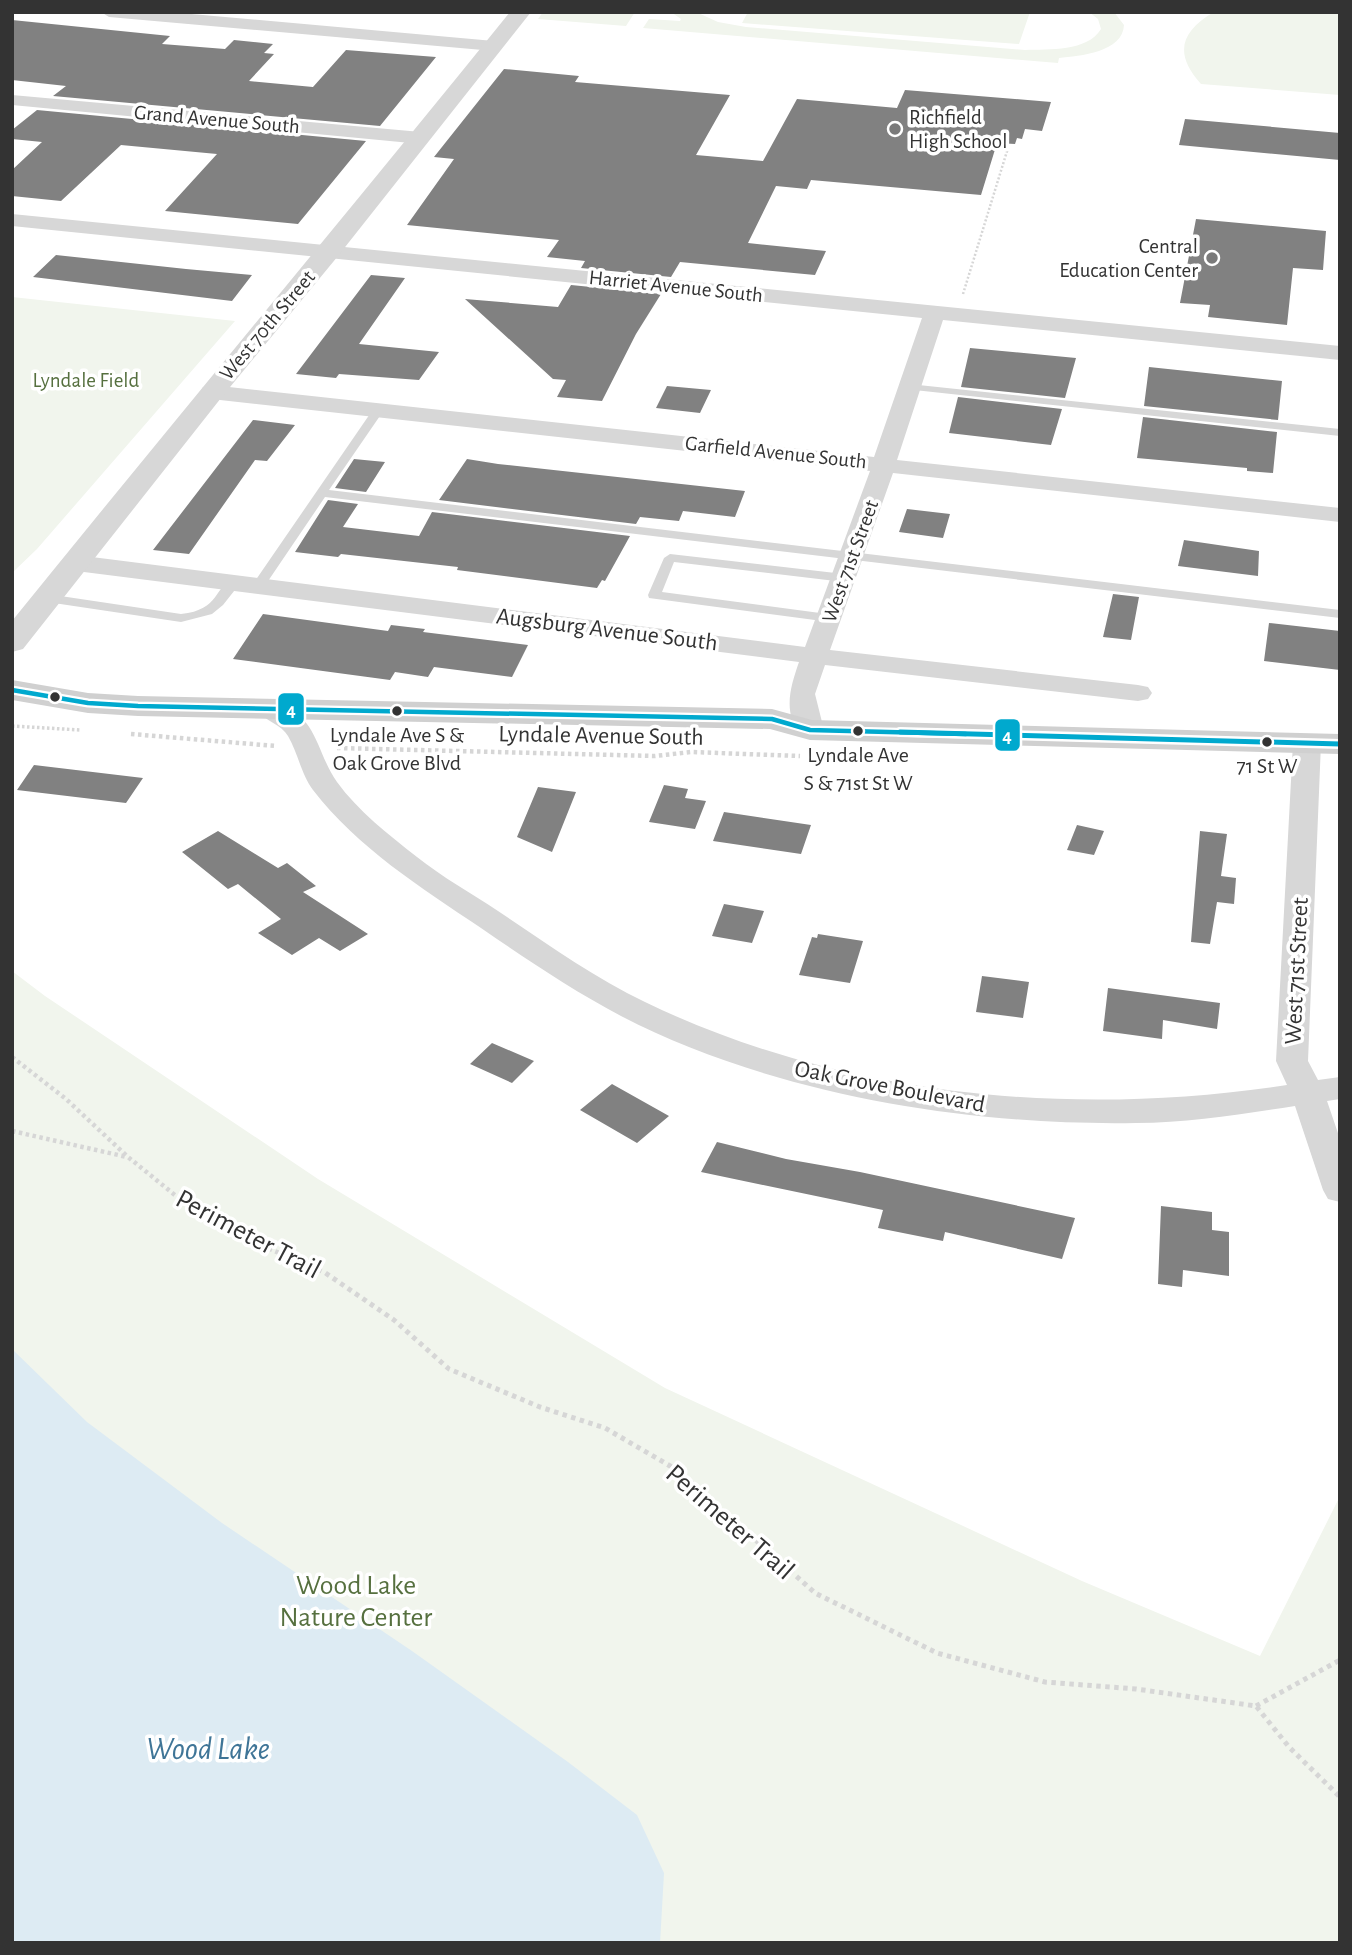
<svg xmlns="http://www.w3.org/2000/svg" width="1352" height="1955" viewBox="0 0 1352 1955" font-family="'Alegreya Sans',sans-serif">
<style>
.green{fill:#f1f5ed}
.water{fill:#ddebf3}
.building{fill:#818181}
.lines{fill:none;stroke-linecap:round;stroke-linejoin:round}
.path-far3{stroke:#d6d6d6;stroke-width:2.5;stroke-dasharray:2 2;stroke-linecap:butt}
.path-far2{stroke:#d6d6d6;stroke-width:3.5;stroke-dasharray:2.5 2.5;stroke-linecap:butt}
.path-far1{stroke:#d6d6d6;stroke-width:4.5;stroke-dasharray:3.5 3.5;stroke-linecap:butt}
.path{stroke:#d6d6d6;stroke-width:5;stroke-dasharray:4.5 4.5;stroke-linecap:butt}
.service{fill:#d7d7d7;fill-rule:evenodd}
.minor{fill:#d7d7d7;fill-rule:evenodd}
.tertiary{fill:#d7d7d7;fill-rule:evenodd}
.secondary{fill:#d0d0d0;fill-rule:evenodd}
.bus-1-far1-casing{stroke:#fff;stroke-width:9}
.bus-1-casing{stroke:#fff;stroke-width:10}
.bus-1-far1{stroke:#00a9ce;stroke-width:4.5}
.bus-1{stroke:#00a9ce;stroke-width:5}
.poi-dot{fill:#7a7a7a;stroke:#fff;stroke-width:2.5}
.bus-dot{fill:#333;stroke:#fff;stroke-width:2.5}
.labels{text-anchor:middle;stroke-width:7;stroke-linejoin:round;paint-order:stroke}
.far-poi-label{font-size:21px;fill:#333;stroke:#fff;text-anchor:start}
.far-street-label{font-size:21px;fill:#333;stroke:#fff}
.far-park-label{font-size:21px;fill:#56703f;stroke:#fff}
.bus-label{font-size:22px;fill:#333;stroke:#fff}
.street-label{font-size:24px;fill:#333;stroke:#fff}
.near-street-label{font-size:28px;fill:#333;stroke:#fff}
.near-park-label{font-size:28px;fill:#56703f;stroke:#fff}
.near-water-label{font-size:32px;font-style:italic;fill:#3f7597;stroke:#fff}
.line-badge{stroke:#fff;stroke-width:2.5}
.badge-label{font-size:19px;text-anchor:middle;font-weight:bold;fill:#fff}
</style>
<rect width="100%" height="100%" fill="#fff"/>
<!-- green -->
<path class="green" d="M543 12H635L626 26 538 19Z
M671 12H696L718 22 746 27 1025 50C1049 49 1087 52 1101 29L1098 19 1089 12H1114L1124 25C1123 52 1080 56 1059 58L1058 63 643 28 649 19 680 21 681 19Z
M748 12H1030L1019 44 742 23Z
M1214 12H1340V95L1201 84C1174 54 1180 32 1214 12Z
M12 297 235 321 37 549 12 573Z
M12 971 45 996 318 1179 665 1388 1082 1581 1260 1656 1340 1496V1943H12Z"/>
<!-- water -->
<path class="water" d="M12 1349 87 1422 222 1523 412 1651 568 1762 637 1815 664 1873 660 1943H12Z"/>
<!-- building -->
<path class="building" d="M12 20 170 36 162 44 225 49 234 40 273 44 264 53 274 54 249 81 313 87 346 50 436 57 380 126 53 96 66 86 12 80Z
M504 69 579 76 575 82 730 95 696 155 763 161 797 99 897 108 905 90 1051 102 1042 131 1025 129 1022 139 1017 138 1015 144 997 143 981 195 811 180 807 189 776 186 748 243 826 251 815 275 680 262 671 277 581 268 585 261 547 257 559 240 407 225 454 159 434 157Z
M37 110 366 141 298 224 165 211 217 154 121 145 61 201 12 196V170L42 142 12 139V130Z
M1185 119 1340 133V160L1179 145Z
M1196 219 1326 231 1323 270 1293 268 1287 325 1208 317 1210 305 1180 303Z
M56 255 186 269 252 275 232 301 33 277Z
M371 275 405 278 359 344 439 352 419 380 339 374 336 378 296 374Z
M571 285 661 294 636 334 602 401 557 397 566 380 553 379 465 299 558 307Z
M970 348 1076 358 1065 398 961 387Z
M1149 367 1282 381 1278 420 1144 406Z
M667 386 711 390 700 413 656 408Z
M958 397 1062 409 1051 445 949 433Z
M1143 417 1277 432 1273 473 1247 471V468L1137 458Z
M253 420 295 425 267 461 255 460 189 554 153 550Z
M354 459 385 462 366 492 335 488Z
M467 459 498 464 745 491 735 517 683 511 679 521 640 517 636 524 439 500Z
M328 500 358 504 343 527 419 536 432 512 630 536 605 581 602 580 597 588 457 570 458 567 341 554 338 557 295 552Z
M907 509 950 514 943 538 899 532Z
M1184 540 1259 551 1258 576 1178 566Z
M1113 594 1139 597 1131 640 1103 637Z
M263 614 388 631 391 625 425 629 423 632 528 645 512 677 434 667 428 677 395 672 390 680 233 659Z
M1269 623 1340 631V670L1264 661Z
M34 765 143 778 126 803 17 790Z
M664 785 688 789 685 798 706 801 695 829 649 822Z
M538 787 576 792 552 852 517 837Z
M724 812 811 825 801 854 713 841Z
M1077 825 1104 831 1094 855 1067 850Z
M218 831 278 868 287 863 316 886 303 892 368 934 340 951 319 938 292 955 258 933 281 919 238 884 228 889 182 852Z
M1200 831 1227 834 1221 876 1236 878 1234 904 1217 902 1210 944 1191 942Z
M724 904 764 911 752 943 712 936Z
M818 934 863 941 850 983 799 975 812 937 817 938Z
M982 976 1029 982 1023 1018 976 1012Z
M1108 988 1220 1003 1217 1029 1163 1020 1162 1039 1103 1031Z
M492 1043 534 1061 512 1083 470 1064Z
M612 1084 669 1116 637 1143 580 1110Z
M717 1142 786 1159 860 1172 1075 1218 1062 1259 945 1232 943 1241 878 1228 883 1210 701 1172Z
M1161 1206 1212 1212V1230L1229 1232V1276L1183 1270 1182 1287 1158 1284Z"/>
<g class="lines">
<!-- path-far3 -->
<path class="path-far3" d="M963 294 1008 148"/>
<!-- path-far2 -->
<path class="path-far2" d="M12 726 80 730"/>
<!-- path-far1 -->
<path class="path-far1" d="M131 734 276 746
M337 748 655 756 691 752 800 756
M12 1057 66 1099 128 1157 181 1200 260 1245 313 1267
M12 1131 127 1157"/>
<!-- path -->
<path class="path" d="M309 1266 324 1272 394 1320 449 1369 540 1407 605 1428 677 1470 815 1593 937 1653 1045 1682 1136 1689 1256 1706 1289 1747 1340 1797
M1256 1706 1340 1660"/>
<!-- service -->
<path class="service" d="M909 384 1340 429V436L905 389V385Z
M378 407 384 410 329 490 1340 610V618L325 497 264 587H254L253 584 374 408Z
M670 554 844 574 850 578 844 582 674 562 662 592 835 615V621L830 622 649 598 648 595 664 558Z
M236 577 242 581 223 605 212 614 181 622 47 602 41 598 47 594 181 614C221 610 213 586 236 577Z"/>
<!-- minor -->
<path class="minor" d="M101 12H169L494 41 503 46 494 51 109 17Z
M12 95 421 132 430 138 421 144 12 105Z
M12 214 1340 346V360L943 320 897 460 1340 508V522L893 473 830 650 1138 685 1148 687 1152 693 1148 699 1138 701 825 665 815 694 824 730 820 736 810 738 800 736C783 711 790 688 799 662L76 571 67 568 63 563 67 558 76 555 805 647 870 471 211 399 203 397 200 392 203 387 211 385 874 457 922 318 12 226Z
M271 702C319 714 314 749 337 782 358 811 389 835 417 857 442 877 471 893 498 911 546 943 593 977 645 1002 841 1097 1073 1118 1287 1085L1276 1061 1293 743 1297 737 1307 735 1317 737 1321 743 1308 1061 1318 1080 1340 1077V1099L1327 1101 1340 1139V1202L1328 1199 1323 1190 1295 1106C1243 1114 1189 1123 1136 1123 968 1126 771 1094 621 1016 572 990 526 959 481 928 420 887 358 848 313 790 301 774 298 753 288 736 282 725 265 721 257 710L261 704Z"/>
<!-- tertiary -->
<path class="tertiary" d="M510 12H531L338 256 221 398 23 649 12 652V621C177 417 345 216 510 12Z"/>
<!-- secondary -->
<path class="secondary" d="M12 680 88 693 138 696 772 709 812 720 1340 734V754L810 740 770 729 138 716 88 713 12 700Z"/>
<defs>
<path id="bus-1-far1" d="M12 690 88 703 138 706 772 719 810 730 966 734"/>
<path id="bus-1" d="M900 732 1340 744"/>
</defs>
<!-- bus-1-far1 casing -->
<use href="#bus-1-far1" class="bus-1-far1-casing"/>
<!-- bus-1 casing -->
<use href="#bus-1" class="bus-1-casing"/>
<!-- bus-1-far1 -->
<use href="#bus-1-far1" class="bus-1-far1"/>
<!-- bus-1 -->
<use href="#bus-1" class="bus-1"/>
</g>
<!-- markers -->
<g class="poi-dot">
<circle cx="895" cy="129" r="7"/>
<circle cx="1212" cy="258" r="7"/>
</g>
<g class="bus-dot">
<circle cx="55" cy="697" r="6"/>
<circle cx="397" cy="711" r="6"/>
<circle cx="858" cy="731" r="6"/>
<circle cx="1267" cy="742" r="6"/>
</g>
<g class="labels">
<!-- far-poi labels -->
<g class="far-poi-label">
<text x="909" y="124">Richfield<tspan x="909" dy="24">High School</tspan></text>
<text x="1198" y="253" text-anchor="end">Central<tspan x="1198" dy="24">Education Center</tspan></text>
</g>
<!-- far-street labels -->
<g class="far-street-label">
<text transform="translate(217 119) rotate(5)" y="7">Grand Avenue South</text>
<text transform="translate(676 286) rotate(6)" y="7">Harriet Avenue South</text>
<text transform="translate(267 325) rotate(-50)" y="7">West 70th Street</text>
<text transform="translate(776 452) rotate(6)" y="7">Garfield Avenue South</text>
<text transform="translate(850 561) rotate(-70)" y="7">West 71st Street</text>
</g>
<!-- far-park labels -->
<g class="far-park-label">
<text x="86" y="387">Lyndale Field</text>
</g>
<!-- bus labels -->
<g class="bus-label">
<text x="397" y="742">Lyndale Ave S &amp;<tspan x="397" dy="28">Oak Grove Blvd</tspan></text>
<text x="858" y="762">Lyndale Ave<tspan x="858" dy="28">S &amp; 71st St W</tspan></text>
<text x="1267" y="773">71 St W</text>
</g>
<!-- street labels -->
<g class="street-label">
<text transform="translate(607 629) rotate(7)" y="8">Augsburg Avenue South</text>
<text transform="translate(601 735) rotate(1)" y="8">Lyndale Avenue South</text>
<text transform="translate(1296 971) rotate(-87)" y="8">West 71st Street</text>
<text transform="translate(890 1086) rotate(11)" y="8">Oak Grove Boulevard</text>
</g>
<!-- near-street labels -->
<g class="near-street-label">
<text transform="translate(249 1233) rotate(28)" y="10">Perimeter Trail</text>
<text transform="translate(731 1521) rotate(41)" y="10">Perimeter Trail</text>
</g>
<!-- near-park labels -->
<g class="near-park-label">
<text x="356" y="1594">Wood Lake<tspan x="356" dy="32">Nature Center</tspan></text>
</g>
<!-- near-water labels -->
<g class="near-water-label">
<text x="208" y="1759">Wood Lake</text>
</g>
</g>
<g class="line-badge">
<rect x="277" y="692" width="28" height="34" rx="7" fill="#00a9ce"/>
<rect x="994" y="718" width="27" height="34" rx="7" fill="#00a9ce"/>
</g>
<g class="badge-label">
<text x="291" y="716">4</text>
<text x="1007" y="742">4</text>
</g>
<!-- border -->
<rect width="1352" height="1955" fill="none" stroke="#333333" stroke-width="28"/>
</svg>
